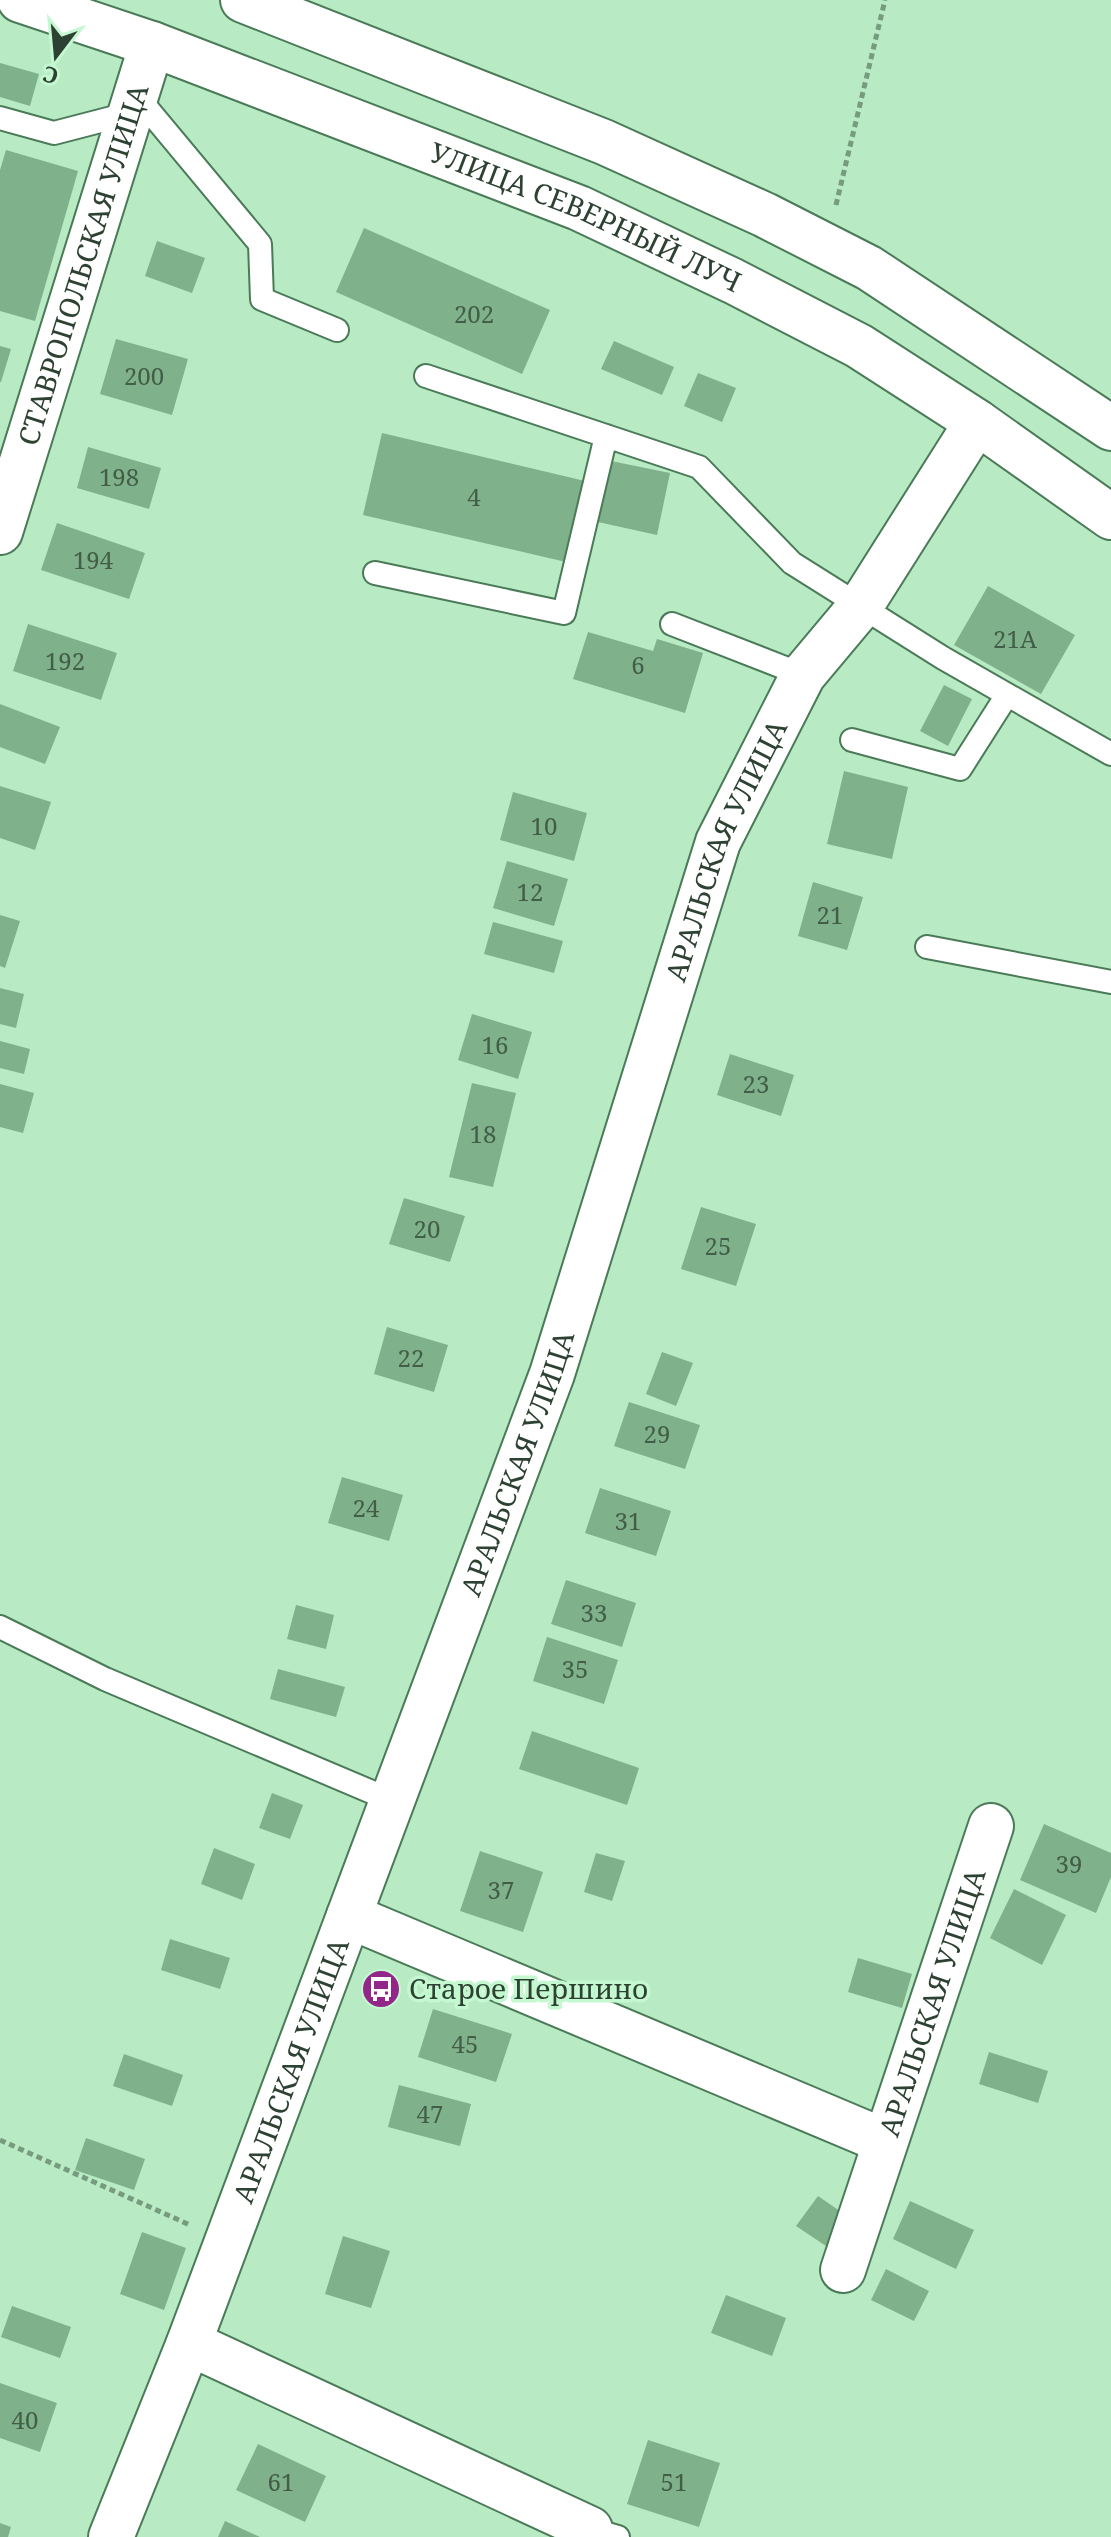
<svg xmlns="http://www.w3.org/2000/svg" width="1111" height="2537" viewBox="0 0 1111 2537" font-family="'Noto Serif',serif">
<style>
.building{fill:#7fb18b}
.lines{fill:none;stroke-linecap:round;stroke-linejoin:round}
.lane-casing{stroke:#4a7a57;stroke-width:26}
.street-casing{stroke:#4a7a57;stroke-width:48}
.secondary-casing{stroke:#4a7a57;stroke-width:48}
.primary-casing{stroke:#4a7a57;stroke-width:48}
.path{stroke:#769b7e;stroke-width:5;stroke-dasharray:6 4;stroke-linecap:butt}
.lane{stroke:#fff;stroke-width:22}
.street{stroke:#fff;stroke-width:44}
.secondary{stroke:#fff;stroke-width:44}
.primary{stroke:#fff;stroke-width:44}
.labels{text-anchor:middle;stroke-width:7;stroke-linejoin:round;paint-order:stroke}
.number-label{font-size:24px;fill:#425e48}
.street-label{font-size:28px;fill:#2d4232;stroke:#c4f8d0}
.poi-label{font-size:28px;fill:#2d4232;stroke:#c4f8d0;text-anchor:start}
</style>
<rect width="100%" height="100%" fill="#b8ebc3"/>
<!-- building -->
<path class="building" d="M0 63 39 74 30 106 0 97Z
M6 150 78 171 35 321 0 311V170Z
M364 228 550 310 522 374 336 292Z
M157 241 205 258 192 293 145 276Z
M116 339 188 359 172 415 100 394Z
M614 341 674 367 662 395 601 369Z
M0 346 11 349 1 382H0Z
M698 373 736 388 722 422 684 406Z
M382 433 585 481 566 562 363 515Z
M88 447 161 468 149 509 77 488Z
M611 461 670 473 657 535 598 522Z
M57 523 145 553 129 599 41 570Z
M988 586 1075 635 1041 694 954 645Z
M28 624 117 653 101 700 13 671Z
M588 632 653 651 657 639 703 653 685 713 573 679Z
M944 685 972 699 948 746 920 731Z
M0 704 60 727 45 764 0 747Z
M844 771 908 787 892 859 827 844Z
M0 786 51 802 35 850 0 838Z
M513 792 587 813 574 861 500 840Z
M507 861 568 879 554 926 493 908Z
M813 882 863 897 847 950 798 936Z
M0 915 20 921 5 968 0 966Z
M493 922 563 941 554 973 484 954Z
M0 988 24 994 16 1028 0 1024Z
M472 1014 532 1032 518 1079 458 1060Z
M0 1041 30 1049 24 1074 0 1068Z
M730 1054 794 1075 781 1116 717 1095Z
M472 1083 516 1093 493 1187 449 1177Z
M0 1084 34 1093 23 1133 0 1127Z
M404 1198 465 1216 450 1262 389 1244Z
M701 1207 756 1224 736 1286 681 1269Z
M387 1327 448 1345 434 1392 374 1374Z
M662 1352 693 1363 676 1406 646 1394Z
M629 1402 700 1425 685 1469 614 1446Z
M342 1477 403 1495 389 1541 328 1523Z
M600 1488 671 1511 656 1556 585 1533Z
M566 1580 636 1603 622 1647 551 1624Z
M296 1605 334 1615 326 1649 287 1639Z
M547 1637 618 1660 604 1704 533 1681Z
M278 1669 345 1687 336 1717 270 1699Z
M532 1731 639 1768 627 1805 519 1769Z
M272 1793 303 1805 290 1839 259 1828Z
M1044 1824 1111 1853V1877L1096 1913 1020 1880Z
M214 1848 255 1864 242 1900 201 1884Z
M480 1851 543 1872 523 1932 460 1911Z
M596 1853 625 1861 612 1901 584 1892Z
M1014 1889 1066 1915 1042 1965 990 1938Z
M170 1939 230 1958 220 1989 161 1970Z
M858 1958 912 1974 902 2008 848 1992Z
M433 2009 512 2034 496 2082 418 2057Z
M989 2052 1048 2071 1038 2103 979 2084Z
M124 2054 183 2075 172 2106 113 2086Z
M399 2085 471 2104 460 2146 388 2127Z
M86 2138 145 2159 134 2190 75 2170Z
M818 2196 850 2218 829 2248 796 2226Z
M910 2201 974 2230 956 2269 893 2239Z
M142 2232 186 2248 164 2310 120 2294Z
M343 2236 390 2251 371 2308 325 2294Z
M886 2269 929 2291 914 2321 871 2300Z
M726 2295 786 2318 772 2356 711 2333Z
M12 2306 71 2327 60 2358 1 2337Z
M0 2383 57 2403 40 2452 0 2438Z
M648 2440 720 2463 699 2527 627 2504Z
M258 2444 326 2476 305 2522 236 2490Z
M225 2521 260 2537H218Z
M0 2523 11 2527 8 2537H0Z"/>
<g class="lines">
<defs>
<path id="lane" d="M136 95 260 244 262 299 337 330
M0 118 54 133 131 113
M426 376 699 467 792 563 943 658 1111 754
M375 573 564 613 606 436
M672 624 803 675
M852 740 960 769 1007 695
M927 947 1111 982
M0 1627 105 1679 393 1801
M590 2529 618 2537"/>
<g id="street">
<path id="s1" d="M0 532 152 44"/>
<path d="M349 1916 884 2141"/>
<path id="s2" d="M843 2270 991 1826"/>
<path d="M189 2343 590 2529 587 2537"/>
</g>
<g id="secondary">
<path id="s3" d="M111 2537 189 2343 552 1374 718 842 803 675 860 607 977 422"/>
</g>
<g id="primary">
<path id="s4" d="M20 0 152 44 579 208 733 281 859 346 977 422 1111 517"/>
<path d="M243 0 604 142 765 215 869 268 1111 428"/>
</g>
</defs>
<!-- lane casing -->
<use href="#lane" class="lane-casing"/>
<!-- street casing -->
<use href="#street" class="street-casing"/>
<!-- secondary casing -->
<use href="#secondary" class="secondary-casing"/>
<!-- primary casing -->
<use href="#primary" class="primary-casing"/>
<!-- path -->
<path class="path" d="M836 205 885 0
M0 2140 190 2225"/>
<!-- lane -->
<use href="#lane" class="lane"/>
<!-- street -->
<use href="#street" class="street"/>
<!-- secondary -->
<use href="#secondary" class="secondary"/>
<!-- primary -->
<use href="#primary" class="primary"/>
</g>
<!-- icons -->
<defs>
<symbol id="bus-disc" viewBox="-11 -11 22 22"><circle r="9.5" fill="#922689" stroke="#c4f8d0"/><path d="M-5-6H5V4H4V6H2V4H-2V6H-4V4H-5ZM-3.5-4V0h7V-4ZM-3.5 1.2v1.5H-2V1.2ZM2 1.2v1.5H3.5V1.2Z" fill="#fff"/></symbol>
</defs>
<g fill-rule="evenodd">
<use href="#bus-disc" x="359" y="1967" width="44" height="44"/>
</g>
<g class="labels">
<!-- number labels -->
<g class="number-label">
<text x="474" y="323">202</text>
<text x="144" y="385">200</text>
<text x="119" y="486">198</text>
<text x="474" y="506">4</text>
<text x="93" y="569">194</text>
<text x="1015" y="648">21А</text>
<text x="65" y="670">192</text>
<text x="638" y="674">6</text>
<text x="544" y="835">10</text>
<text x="530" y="901">12</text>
<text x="830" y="924">21</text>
<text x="495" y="1054">16</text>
<text x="756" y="1093">23</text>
<text x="483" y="1143">18</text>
<text x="427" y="1238">20</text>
<text x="718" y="1255">25</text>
<text x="411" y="1367">22</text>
<text x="657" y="1443">29</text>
<text x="366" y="1517">24</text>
<text x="628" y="1530">31</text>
<text x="594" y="1622">33</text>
<text x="575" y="1678">35</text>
<text x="1069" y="1873">39</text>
<text x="501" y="1899">37</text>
<text x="465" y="2053">45</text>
<text x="430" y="2123">47</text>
<text x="25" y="2429">40</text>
<text x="281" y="2491">61</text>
<text x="674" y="2491">51</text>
</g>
<!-- street labels -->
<g class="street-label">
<text dy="10" stroke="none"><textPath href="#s4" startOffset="606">УЛИЦА СЕВЕРНЫЙ ЛУЧ</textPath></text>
<text dy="10" stroke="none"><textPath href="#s1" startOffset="280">СТАВРОПОЛЬСКАЯ УЛИЦА</textPath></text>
<text dy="10" stroke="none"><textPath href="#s3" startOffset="1796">АРАЛЬСКАЯ УЛИЦА</textPath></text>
<text dy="10" stroke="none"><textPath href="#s3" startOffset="1148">АРАЛЬСКАЯ УЛИЦА</textPath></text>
<text dy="10" stroke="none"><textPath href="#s2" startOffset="282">АРАЛЬСКАЯ УЛИЦА</textPath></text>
<text dy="10" stroke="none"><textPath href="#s3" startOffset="500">АРАЛЬСКАЯ УЛИЦА</textPath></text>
</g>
<!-- poi labels -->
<g class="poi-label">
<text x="409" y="1999">Старое Першино</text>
</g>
</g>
<!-- north arrow -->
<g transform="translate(56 56) rotate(196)" stroke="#c4f8d0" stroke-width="6" paint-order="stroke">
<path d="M0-6L14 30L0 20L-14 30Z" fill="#2d4232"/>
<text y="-12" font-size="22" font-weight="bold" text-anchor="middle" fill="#2d4232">С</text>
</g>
</svg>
